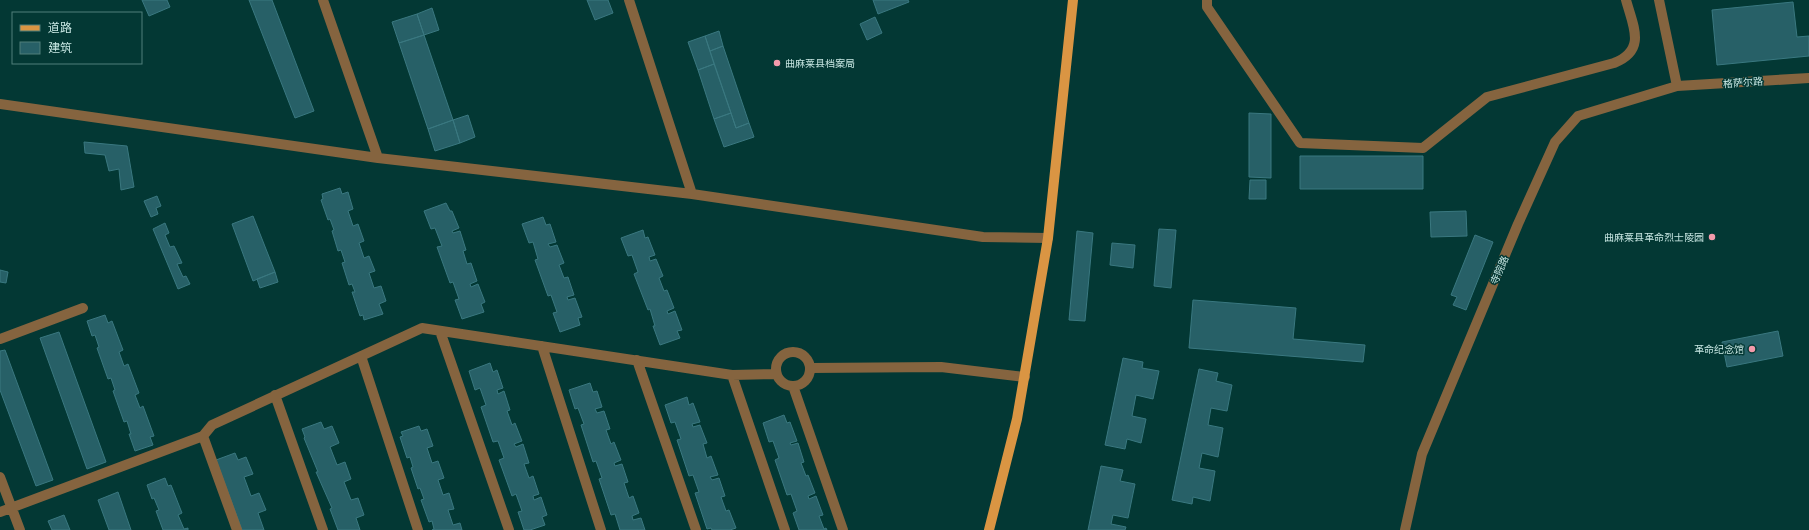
<svg xmlns="http://www.w3.org/2000/svg" width="1809" height="530" viewBox="0 0 1809 530" font-family="Manrope,'Noto Sans SC',sans-serif">
<style>
.building{fill:#276067;stroke:#3a7880}
.lines{fill:none;stroke-linecap:round;stroke-linejoin:round}
.minor{stroke:#85643f;stroke-width:10}
.major{stroke:#da9543;stroke-width:10}
.poi-dot{fill:#f39aab;stroke:#033834;stroke-width:1.5}
.labels{text-anchor:middle;stroke-width:3;stroke-linejoin:round;paint-order:stroke}
.poi-label{font-size:10px;fill:#c7e6e2;stroke:#033834;text-anchor:end}
.street-label{font-size:10px;fill:#c7e6e2;stroke:#033834}
</style>
<rect width="100%" height="100%" fill="#033834"/>
<!-- building -->
<path class="building" d="M142 0H167L170 7 149 16Z
M249 0H272L314 111 295 118Z
M587 0H608L613 13 595 20Z
M873 0H908L909 2 878 14Z
M1793 2 1797 37 1809 36V56L1717 65 1712 10Z
M432 8 439 30 424 35 417 14Z
M417 14 424 35 399 43 392 22Z
M875 17 882 33 867 40 860 24Z
M719 31 723 46 710 51 705 36Z
M424 35 453 120 428 129 399 43Z
M705 36 714 64 698 70 688 42Z
M723 46 749 123 736 128 710 51Z
M714 64 731 113 714 119 698 70Z
M731 113 736 128 749 123 754 137 724 147 714 119Z
M1249 113 1271 114V178L1249 177Z
M468 115 475 137 460 143 453 120Z
M453 120 460 143 435 151 428 129Z
M84 142 127 146 134 187 121 190 119 169 109 171 105 155 85 153Z
M1300 156H1423V189H1300Z
M1250 180H1266V199H1249Z
M340 188 342 194 348 192 353 209 348 211 353 226 358 224 364 241 359 243 364 258 369 256 375 271 369 273 374 288 381 286 386 301 379 304 383 314 364 320 363 315 360 316 352 292H355L352 284 349 285 342 263 345 262 341 250 338 251 332 231 334 230 330 219 328 220 321 200 323 199 322 194Z
M157 196 161 206 156 208 158 214 151 217 144 201Z
M446 203 450 211H452L459 228 452 231 453 233 460 231 466 250 463 251 467 264 471 263 477 281 470 284 471 287 478 284 485 302 481 304 484 312 462 319 455 300 459 299 453 282 450 283 437 247 442 246 435 228 431 229 424 211Z
M1466 211 1467 236 1431 237 1430 212Z
M253 216 275 272 253 281 232 224Z
M543 217 546 225 550 224 556 242 548 244 550 247 557 245 564 263 559 265 564 278 568 277 574 295 567 297 568 300 575 298 582 317 578 318 580 325 560 332 553 313 557 312 551 295 548 296 535 260 538 259 533 242 529 243 522 224Z
M165 223 169 233 165 235 170 247 174 246 182 263 177 264 183 277 186 276 190 284 178 289 153 229Z
M1159 229 1176 230 1171 288 1154 286Z
M643 230 645 238 648 237 655 255 649 257 650 261 656 259 663 276 659 278 664 291 667 290 674 308 667 311 668 314 675 311 682 330 677 331 680 338 660 345 653 326H655L650 309 648 310 634 274 638 272 632 255 628 256 621 238Z
M1077 231 1093 233 1085 321 1069 320Z
M1475 235 1493 242 1466 310 1453 305 1457 297 1451 295Z
M1112 243 1135 245 1133 268 1110 265Z
M0 270 8 272 6 283 0 282Z
M275 272 278 282 260 288 257 279Z
M1193 300 1296 308 1293 339 1365 345 1363 362 1189 348Z
M105 315 108 323 112 321 123 350 119 352 124 366 128 364 139 393 135 395 140 408 143 406 154 436 150 437 153 445 135 451 129 434H131L127 421 124 422 113 391 115 390 111 378 108 379 97 348 99 347 95 335 92 336 87 321Z
M1778 331 1783 356 1727 367 1722 342Z
M59 332 106 462 87 469 40 338Z
M5 350 53 480 36 486 0 390V351Z
M1123 358 1143 362 1142 368 1159 371 1153 399 1136 395 1132 416 1146 419 1141 443 1127 439 1125 449 1105 445Z
M490 363 493 372 497 370 503 388 497 390 498 394 504 391 510 410 507 411 512 425 515 423 522 441 514 444 516 447 523 444 529 463 524 464 529 478 533 476 539 494 533 496 534 500 541 497 547 515 542 517 545 525 530 530H524L518 512 522 511 516 494 512 496 499 460 504 458 498 441 493 442 481 407 486 405 480 388 475 390 469 371Z
M1199 369 1218 373 1216 381 1232 385 1227 411 1211 408 1208 425 1223 428 1218 457 1202 453 1199 468 1215 471 1210 501 1193 497 1192 504 1172 500Z
M590 383 593 392 597 391 602 407 595 409 597 413 604 411 610 429 606 430 611 444 614 442 621 460 614 463 615 466 622 464 628 482 624 483 629 498 633 496 639 513 632 516 633 520 641 518 645 530H620L615 514 611 515 599 479 602 478 596 461 593 462 581 425 584 424 578 408 575 409 569 390Z
M687 397 689 405 693 403 700 422 692 424 693 427 700 425 707 443 703 444 707 458 711 456 718 475 710 477 712 480 719 478 725 496 721 497 726 511 729 510 736 528 730 530H712L711 528 707 529 695 493 699 492 693 475 689 476 677 440 681 439 675 422 671 423 665 405Z
M784 415 787 423 790 422 797 441 790 443 791 445 798 443 804 462 801 463 806 476 808 475 815 493 808 496 809 499 816 496 823 515 819 516 824 529 826 528 827 530H799L793 513 797 511 791 494 787 495 775 460 779 458 773 441 769 442 763 423Z
M321 422 324 429 332 426 339 443 330 447 337 465 345 462 351 479 344 482 351 500 358 498 364 515 356 518 360 530H338L330 509 332 508 316 472H318L304 438 305 437 302 429Z
M419 426 421 431 427 429 433 446 427 448 432 463 438 461 444 478 438 480 443 495 449 493 454 509 448 510 453 525 460 523 462 530H432L434 529 432 521 429 522 421 500 424 499 420 488 418 489 411 468 413 467 410 457 407 458 400 437 403 436 401 432Z
M235 453 238 460 246 457 253 474 244 477 251 496 259 493 266 510 258 513 264 530H242L216 460Z
M1101 466 1123 470 1120 481 1135 484 1128 518 1113 515 1111 524 1126 527 1125 530H1088Z
M165 478 168 486 171 485 182 513 178 515 184 529 188 528V530H163L156 511 159 510 154 498 152 499 147 485Z
M118 492 131 530H109L98 500Z
M64 515 70 530H52L48 521Z"/>
<g class="lines">
<!-- minor -->
<path class="minor" d="M323 0 378 158
M629 0 692 194
M1207 0V7L1300 143 1423 148 1487 97 1614 63C1647 50 1633 26 1626 0
M1659 0 1677 86
M0 104 378 158 692 194 983 237 1048 238
M440 331 509 530
M0 339 83 308
M542 346 601 530
M776 369a17 17 0 1 1 34 0a17 17 0 1 1-34 0Z
M361 356 418 530
M637 360 696 530
M810 368 941 367 1025 377
M732 375 785 530
M793 386 843 530
M275 395 323 530
M203 436 237 530
M0 477 20 530
M0 512 203 436 212 425 422 328 732 375 776 374
M1405 530 1422 454 1518 224 1555 142 1578 116 1677 86 1809 78"/>
<!-- major -->
<path class="major" d="M989 530 1017 419 1048 238 1073 0"/>
</g>
<!-- markers -->
<g class="poi-dot">
<circle cx="777" cy="63" r="4"/>
<circle cx="1712" cy="237" r="4"/>
<circle cx="1752" cy="349" r="4"/>
</g>
<g class="labels">
<!-- poi labels -->
<g class="poi-label">
<text x="785" y="67" text-anchor="start">曲麻莱县档案局</text>
<text x="1704" y="241">曲麻莱县革命烈士陵园</text>
<text x="1744" y="353">革命纪念馆</text>
</g>
<!-- street labels -->
<g class="street-label">
<text transform="translate(1743 82) rotate(-4)" y="4">格萨尔路</text>
<text transform="translate(1499 270) rotate(-67)" y="4">寺院路</text>
</g>
</g>
<!-- legend -->
<rect x="12" y="12" width="130" height="52" fill="#033834" stroke="#517e7a"/>
<rect x="20" y="25" width="20" height="6" fill="#da9543" stroke="#517e7a"/>
<text x="48" y="32" font-size="12" fill="#c7e6e2">道路</text>
<rect x="20" y="42" width="20" height="12" fill="#276067" stroke="#517e7a"/>
<text x="48" y="52" font-size="12" fill="#c7e6e2">建筑</text>
</svg>
